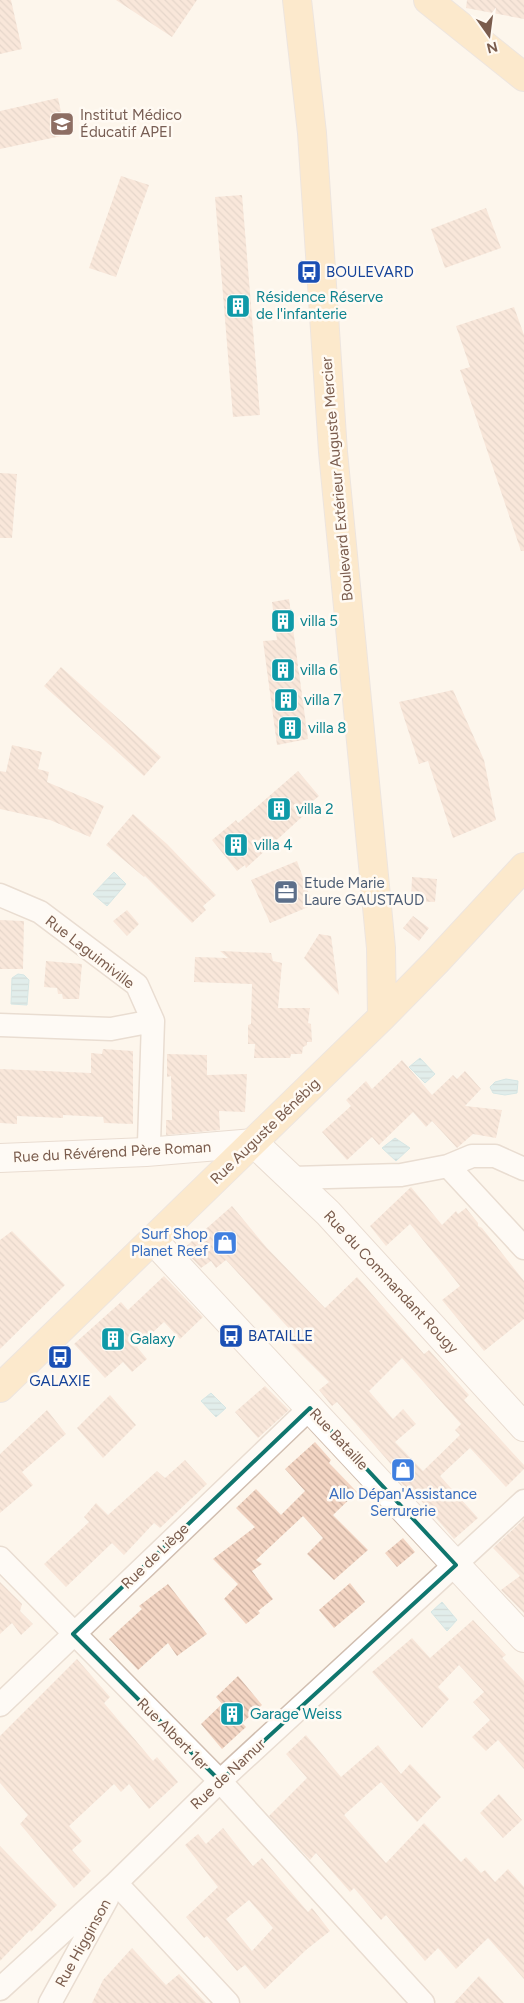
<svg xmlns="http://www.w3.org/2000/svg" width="524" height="2003" viewBox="0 0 524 2003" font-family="Figtree,sans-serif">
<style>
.water{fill:url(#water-rules);stroke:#a5d3da}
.building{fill:url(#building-back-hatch);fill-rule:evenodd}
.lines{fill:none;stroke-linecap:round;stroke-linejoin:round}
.minor-casing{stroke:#d1beb0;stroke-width:25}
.tertiary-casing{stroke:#d1beb0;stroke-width:30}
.primary-casing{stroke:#dad1cd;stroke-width:30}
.minor{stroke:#fff;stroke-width:22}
.tertiary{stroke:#fff;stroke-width:28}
.primary{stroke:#fbd9a5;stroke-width:28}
.marked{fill:none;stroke:#0f766e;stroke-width:4;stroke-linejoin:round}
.labels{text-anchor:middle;stroke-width:5;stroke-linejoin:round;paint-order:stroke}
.education-label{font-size:15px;fill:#785e54;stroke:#fffaf3;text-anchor:start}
.transit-label{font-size:15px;fill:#164399;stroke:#fffaf3;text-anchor:start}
.culture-label{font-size:15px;fill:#0d838f;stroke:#fffaf3;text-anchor:start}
.street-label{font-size:15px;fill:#7a5c4d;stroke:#fffaf3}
.service-label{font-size:15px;fill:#4e5e75;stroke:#fffaf3;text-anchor:start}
.shop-label{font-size:15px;fill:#366cbe;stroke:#fffaf3;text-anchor:end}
</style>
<defs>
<pattern id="water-rules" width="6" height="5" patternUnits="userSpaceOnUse" patternTransform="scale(1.25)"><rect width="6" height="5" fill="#bfe3e8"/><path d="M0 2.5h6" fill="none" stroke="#a0bbbe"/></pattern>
<pattern id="building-back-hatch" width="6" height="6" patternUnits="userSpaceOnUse" patternTransform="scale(1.25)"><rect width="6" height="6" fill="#f3d5c3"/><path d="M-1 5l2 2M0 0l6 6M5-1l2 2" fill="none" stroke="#cab0a1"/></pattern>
</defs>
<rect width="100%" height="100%" fill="#fdf6ec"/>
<!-- water -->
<path class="water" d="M114 872 126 884 107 906 93 894Z
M18 974 24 975 29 980 27 1005 11 1004 12 978Z
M420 1058 435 1074 425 1083 409 1067Z
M506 1079 518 1081 517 1093 505 1095 493 1093 490 1087 495 1082Z
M395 1138 410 1148 396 1161 382 1148Z
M211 1393 226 1408 216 1417 201 1401Z
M442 1602 457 1620 447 1631 431 1612Z"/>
<!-- building -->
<path class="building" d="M0 0H11L22 49 0 54Z
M116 0H197L172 37Z
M467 0H524V19L466 8Z
M58 98 66 135 0 149V111Z
M121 176 149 185 116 277 89 268Z
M242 195 260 415 233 417 215 197Z
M486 208 501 248 445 268 431 229Z
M514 307 524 335V551H521L460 370 470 367 456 326Z
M0 473 17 474 12 538H0Z
M289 599 308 739 277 745 263 641 277 640 272 602Z
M61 667 161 757 144 776 44 686Z
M453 690 484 760 496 820 453 838 428 761 419 764 399 702Z
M12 745 42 752 38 769 49 772 47 782 104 806 90 837 50 820 0 809V771L6 772Z
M298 771 319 796 300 812 303 816 246 868 245 865 237 871 212 840 236 820 238 823Z
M133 814 167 844 216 895 203 906 206 910 192 923 145 876 144 877 106 845Z
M297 861 313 905 270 923 251 880Z
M412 877 437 879 435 902 411 901Z
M127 910 139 924 127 936 113 921Z
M413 916 429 928 419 941 403 928Z
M0 920 24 921 23 969H0Z
M319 934 331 936 339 995 304 958Z
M220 951 271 953 273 961 282 963 278 1008H310L308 1023 311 1024 312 1042H307V1045L303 1047 302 1054H291L290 1058H254L255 1044H248V1025L251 1024 252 984 194 982 195 957 228 958Z
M46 961 82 964 79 999H63L62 994H58L57 988 44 987Z
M103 1049 133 1051V1124L104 1123 103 1117 63 1115V1118L17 1116V1124L0 1123V1069L91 1073V1053L102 1054Z
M167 1054 207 1055V1075L247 1074 245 1112 219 1111 220 1130 166 1135V1120H172L171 1076 167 1077Z
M402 1060 432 1095 453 1075 457 1079 465 1071 481 1089 465 1106 502 1110 496 1138 473 1134 457 1148 432 1121 426 1127 413 1112 379 1145 372 1137 347 1160 322 1132 351 1106 346 1100 366 1081 372 1089Z
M411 1187 442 1225 456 1211 458 1214 466 1208 478 1223V1226L482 1228 524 1281V1319L484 1351 442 1300 460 1286 410 1224 386 1246 370 1226Z
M232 1206 267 1248 325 1308 357 1277 424 1354 429 1350 469 1395 464 1400 524 1465V1469L506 1487 470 1448 440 1476 478 1518 454 1539 418 1497 416 1499 392 1473 396 1470 337 1402 332 1406 319 1390 329 1382 288 1341 295 1335 226 1260 216 1268 211 1261 201 1268 183 1249ZM402 1358 461 1424 455 1430 460 1435 423 1471 395 1442 416 1424 403 1409 393 1419 369 1391Z
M12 1231 65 1285 0 1349V1240Z
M164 1276 203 1317 180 1339 164 1322 137 1347 147 1359 132 1372 123 1362 105 1378 74 1344 121 1302 128 1310Z
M265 1386 289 1410 258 1438 235 1412Z
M110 1395 136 1425 103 1458 77 1428Z
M47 1410 66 1434 22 1472 33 1485 0 1513V1454Z
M315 1442 331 1460 329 1463 357 1492 333 1515 368 1550 334 1580 307 1554 323 1538 303 1516 256 1560 262 1564 252 1571 273 1599 258 1611 260 1613 246 1624 224 1599 238 1584 213 1559 255 1527 236 1508 256 1489 281 1515 305 1491 285 1469Z
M185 1460 207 1484 160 1528 154 1523 124 1555 112 1543 66 1587 44 1564 89 1522 84 1517 96 1503 108 1515 157 1471 165 1478Z
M524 1519V1613L501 1590 520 1576 493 1548Z
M403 1538 415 1552 397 1567 385 1553Z
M0 1582 22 1604 20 1611 33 1624 21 1635 12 1623 0 1634Z
M350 1583 365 1602 334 1628 319 1610Z
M168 1584 207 1634 177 1656 168 1643 138 1670 109 1639 142 1609 139 1606Z
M473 1620 506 1655 502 1658 524 1681V1769L498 1740 486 1751 472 1737 490 1720 473 1702 484 1692 459 1665 438 1687 449 1699 422 1728 372 1672 412 1638 430 1658Z
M77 1659 110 1697 104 1703 153 1761 157 1757 178 1782 149 1809 129 1784 121 1792 114 1784 69 1826 82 1841 72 1850 91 1871 74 1888 20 1824 28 1815 0 1783V1736Z
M238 1676 262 1705 242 1723 246 1727 222 1749 201 1724 222 1704 216 1697Z
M306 1735 341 1777 378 1745 401 1774 410 1764 441 1797 417 1822 381 1782 344 1815 386 1863 424 1823 461 1862 466 1857 481 1873 485 1870 495 1882 508 1869 524 1887V1979L488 1938 456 1969 438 1948 425 1961 386 1915 381 1920 354 1888 350 1892 316 1853 310 1860 269 1816 307 1778 286 1754Z
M499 1794 522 1820 503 1838 480 1813Z
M223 1828 253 1866 262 1858 308 1912 312 1908 330 1931 306 1950 265 1989 245 1965 237 1971 207 1936 204 1938 186 1917 218 1887 185 1845 198 1834 206 1844ZM249 1900 273 1928 252 1951 226 1919Z
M0 1846 57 1905 31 1932 30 1930 0 1961Z
M132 1948 166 1985 179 1974 206 2003H92L103 1980Z
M479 1976 504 2003H454Z"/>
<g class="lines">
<defs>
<path id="minor" d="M0 895 40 912 137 985 153 1021 149 1143 146 1152
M0 1025 111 1029 153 1021
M448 1166 524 1248
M292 1178 401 1175 448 1166 472 1156H495L524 1169
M0 1558 220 1781 423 2003
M0 1705 310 1408
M116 1883 228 2003
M0 1989 116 1883 220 1781 524 1501
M50 2003 107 1899"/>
<path id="tertiary" d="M0 1158 146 1152 254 1143 328 1213 524 1427
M153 1240 524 1638"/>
<path id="primary" d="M297 0 312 133 333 452 381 948 382 1017
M428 0 524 77
M0 1388 382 1017 436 962 524 867"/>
</defs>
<!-- minor casing -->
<use href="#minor" class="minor-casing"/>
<!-- tertiary casing -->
<use href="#tertiary" class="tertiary-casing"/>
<!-- primary casing -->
<use href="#primary" class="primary-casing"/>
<!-- minor -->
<use href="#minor" class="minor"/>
<!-- tertiary -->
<use href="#tertiary" class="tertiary"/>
<!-- primary -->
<use href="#primary" class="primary"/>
</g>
<!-- marked area -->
<path d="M0 0H524V2003H0ZM310 1408 456 1565 220 1781 73 1634Z" fill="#fdf6ec" fill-opacity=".55" fill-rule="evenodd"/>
<path class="marked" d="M310 1408 456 1565 220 1781 73 1634Z"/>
<!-- icons -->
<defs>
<symbol id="university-square" viewBox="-11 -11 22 22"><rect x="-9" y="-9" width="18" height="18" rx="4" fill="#8d6e63" stroke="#fffaf3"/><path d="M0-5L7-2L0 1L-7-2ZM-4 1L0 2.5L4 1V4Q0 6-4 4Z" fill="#fff"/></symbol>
<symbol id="bus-square" viewBox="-11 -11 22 22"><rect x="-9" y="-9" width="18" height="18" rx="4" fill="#1a4fb4" stroke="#fffaf3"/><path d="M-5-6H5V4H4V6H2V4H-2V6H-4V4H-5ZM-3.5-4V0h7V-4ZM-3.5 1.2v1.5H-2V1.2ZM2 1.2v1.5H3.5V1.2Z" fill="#fff"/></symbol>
<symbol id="building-square" viewBox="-11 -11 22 22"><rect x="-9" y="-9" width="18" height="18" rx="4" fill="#0f9aa8" stroke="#fffaf3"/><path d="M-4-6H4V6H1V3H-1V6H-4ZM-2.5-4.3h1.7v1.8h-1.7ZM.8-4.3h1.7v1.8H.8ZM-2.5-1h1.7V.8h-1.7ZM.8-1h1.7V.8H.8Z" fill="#fff"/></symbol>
<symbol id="office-square" viewBox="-11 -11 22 22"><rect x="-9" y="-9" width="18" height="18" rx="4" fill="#5c6f8a" stroke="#fffaf3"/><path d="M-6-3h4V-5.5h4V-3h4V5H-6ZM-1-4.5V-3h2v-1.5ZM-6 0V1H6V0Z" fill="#fff"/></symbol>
<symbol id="shop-square" viewBox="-11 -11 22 22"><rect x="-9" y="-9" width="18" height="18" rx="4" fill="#3f7fe0" stroke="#fffaf3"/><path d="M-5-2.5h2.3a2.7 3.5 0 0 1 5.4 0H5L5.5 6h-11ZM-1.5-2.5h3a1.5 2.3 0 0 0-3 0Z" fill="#fff"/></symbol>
</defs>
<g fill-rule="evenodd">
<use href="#university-square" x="48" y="110" width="28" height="28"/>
<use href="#bus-square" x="295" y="258" width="28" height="28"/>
<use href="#building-square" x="224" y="292" width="28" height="28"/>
<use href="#building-square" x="269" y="607" width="28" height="28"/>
<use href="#building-square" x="269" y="656" width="28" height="28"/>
<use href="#building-square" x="272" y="686" width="28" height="28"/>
<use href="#building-square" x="276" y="714" width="28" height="28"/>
<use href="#building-square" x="265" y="795" width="28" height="28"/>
<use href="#building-square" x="222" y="831" width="28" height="28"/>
<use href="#office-square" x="272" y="878" width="28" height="28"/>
<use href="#shop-square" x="211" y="1229" width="28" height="28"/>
<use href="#bus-square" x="217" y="1322" width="28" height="28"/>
<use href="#building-square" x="99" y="1325" width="28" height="28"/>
<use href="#bus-square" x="46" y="1343" width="28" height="28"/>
<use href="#shop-square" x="389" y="1456" width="28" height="28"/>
<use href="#building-square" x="218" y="1700" width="28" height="28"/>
</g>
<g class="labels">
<!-- education labels -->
<g class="education-label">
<text x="80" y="120">Institut Médico<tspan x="80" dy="17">Éducatif APEI</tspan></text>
</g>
<!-- transit labels -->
<g class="transit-label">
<text x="326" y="277">BOULEVARD</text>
<text x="248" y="1341">BATAILLE</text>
<text x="60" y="1386" text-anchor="middle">GALAXIE</text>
</g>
<!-- culture labels -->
<g class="culture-label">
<text x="256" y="302">Résidence Réserve<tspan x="256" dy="17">de l'infanterie</tspan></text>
<text x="300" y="626">villa 5</text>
<text x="300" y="675">villa 6</text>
<text x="304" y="705">villa 7</text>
<text x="308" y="733">villa 8</text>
<text x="296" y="814">villa 2</text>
<text x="254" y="850">villa 4</text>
<text x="130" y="1344">Galaxy</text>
<text x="250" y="1719">Garage Weiss</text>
</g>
<!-- street labels -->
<g class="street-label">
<text transform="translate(337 479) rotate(-95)" y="5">Boulevard Extérieur Auguste Mercier</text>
<text transform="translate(90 952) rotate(38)" y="5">Rue Laguimiville</text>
<text transform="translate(265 1131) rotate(-44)" y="5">Rue Auguste Bénébig</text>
<text transform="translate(112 1152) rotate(-3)" y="5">Rue du Révérend Père Roman</text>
<text transform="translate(391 1282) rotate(47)" y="5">Rue du Commandant Rougy</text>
<text transform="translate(339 1439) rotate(47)" y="5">Rue Bataille</text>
<text transform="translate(155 1556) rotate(-44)" y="5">Rue de Liège</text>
<text transform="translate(173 1734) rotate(45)" y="5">Rue Albert 1er</text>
<text transform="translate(228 1774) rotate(-43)" y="5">Rue de Namur</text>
<text transform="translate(83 1943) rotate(-61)" y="5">Rue Higginson</text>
</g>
<!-- service labels -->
<g class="service-label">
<text x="304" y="888">Etude Marie<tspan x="304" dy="17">Laure GAUSTAUD</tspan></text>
</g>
<!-- shop labels -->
<g class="shop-label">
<text x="208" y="1239">Surf Shop<tspan x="208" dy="17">Planet Reef</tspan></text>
<text x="403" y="1499" text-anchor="middle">Allo Dépan'Assistance<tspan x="403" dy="17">Serrurerie</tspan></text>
</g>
</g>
<!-- north arrow -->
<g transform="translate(489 35) rotate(166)" stroke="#fffaf3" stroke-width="4" paint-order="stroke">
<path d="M0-4L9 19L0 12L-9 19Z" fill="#7a5c4d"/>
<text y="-8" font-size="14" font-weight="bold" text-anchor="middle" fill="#7a5c4d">N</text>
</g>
</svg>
